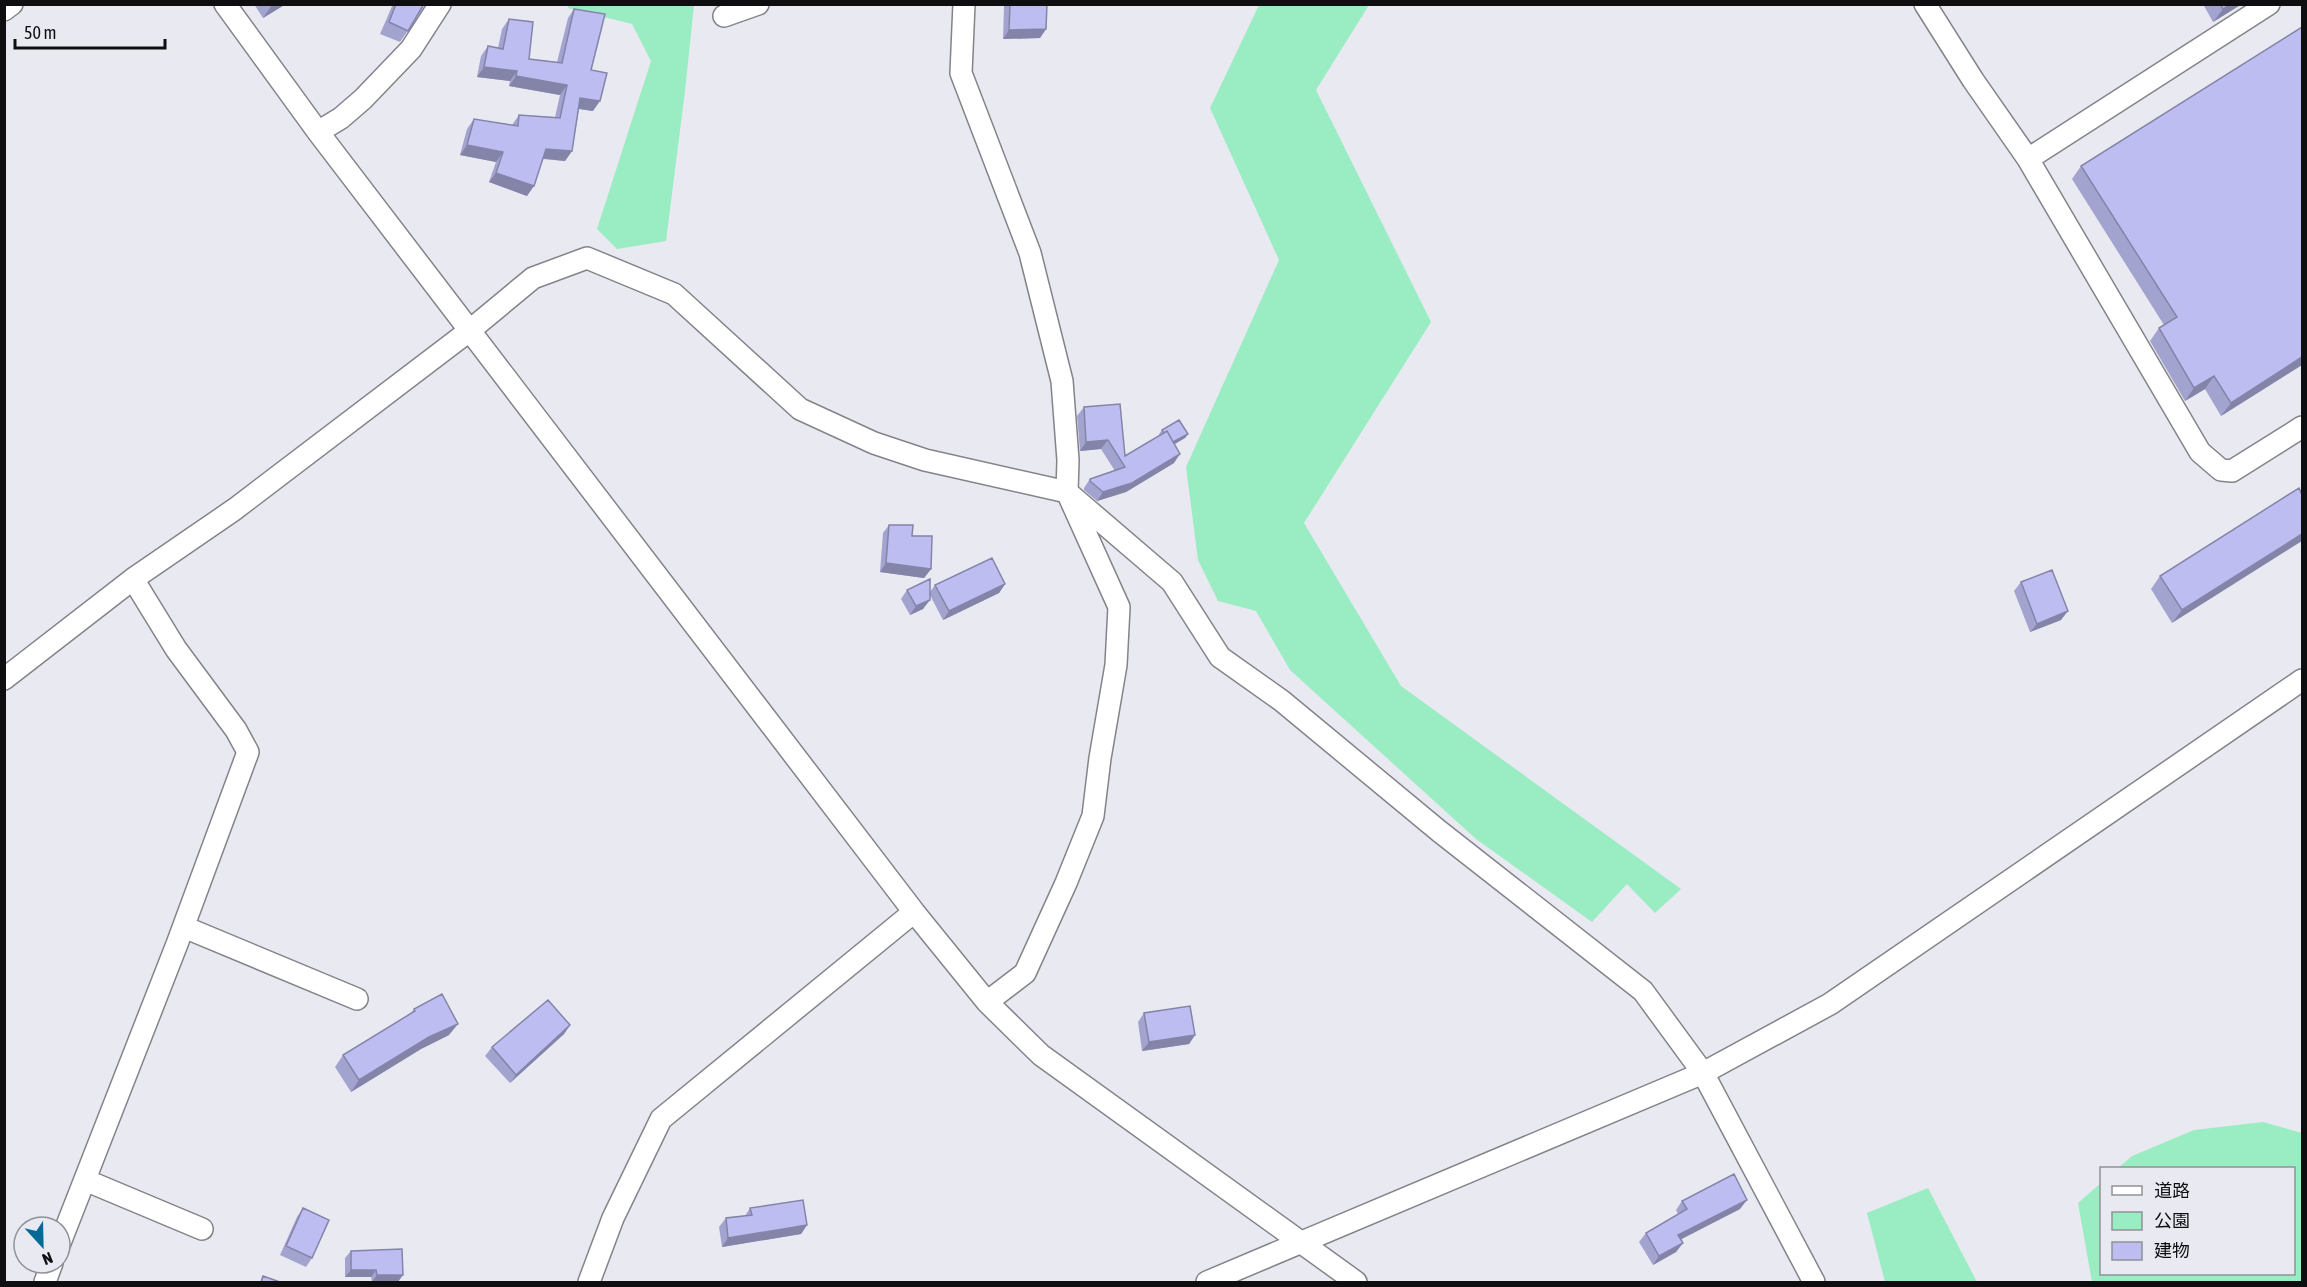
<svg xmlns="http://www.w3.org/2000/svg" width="2307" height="1287" viewBox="0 0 2307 1287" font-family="'Asap Condensed','Noto Sans JP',sans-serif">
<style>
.green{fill:#9aedc2}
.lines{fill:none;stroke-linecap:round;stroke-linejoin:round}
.minor-casing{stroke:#83838a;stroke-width:24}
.minor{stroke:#fff;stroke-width:21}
.wall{fill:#a3a3d0}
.shaded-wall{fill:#8484a9}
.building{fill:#bdbdf2;stroke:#8484a9;stroke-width:1.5}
</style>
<rect width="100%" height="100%" fill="#e9e9f1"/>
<!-- green -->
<path class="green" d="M569 4 694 5 685 91 666 241 617 249 597 229 651 61 632 24 568 8Z
M1259 5H1369L1316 90 1431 322 1304 523 1401 686 1681 889 1655 913 1627 884 1592 922 1476 839 1290 670 1256 611 1218 601 1198 560 1186 467 1279 260 1210 108Z
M2263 1122 2302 1133V1282H2092L2078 1203 2101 1183 2102 1274H2294V1168H2118L2132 1156 2194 1130Z
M1928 1188 1977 1282H1885L1867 1213Z"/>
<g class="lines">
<defs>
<path id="minor" d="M225 4 318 132 914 912 987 1002 1041 1055 1356 1282
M964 4 961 73 1030 253 1062 381 1068 460 1067 492 1119 607 1116 665 1100 758 1093 816 1066 883 1025 973 987 1002
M1925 4 1973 80 2028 159
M2269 4 2028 159 2200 452 2221 470 2232 471 2302 427
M4 10 12 4
M724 16 758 4
M318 132 341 118 363 99 411 49 440 4
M4 679 133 579 235 509 469 331 533 278 587 258 674 294 800 409 874 443 925 460 1067 492 1172 582 1220 657 1282 701 1439 831 1643 991 1703 1073 1814 1282
M184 927 357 999
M85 1180 202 1229
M60 1243 177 944 248 752 236 730 176 649 133 579
M45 1282 52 1263
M589 1282 613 1218 661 1119 914 912
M1207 1282 1703 1073 1830 1004 2302 680"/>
</defs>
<!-- minor casing -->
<use href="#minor" class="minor-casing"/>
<!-- minor -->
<use href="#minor" class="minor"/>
</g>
<!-- wall -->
<path class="wall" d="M254 4H286L263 18Z
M393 4H424L422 10 400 42 380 34Z
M1005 4H1047L1046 29 1040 38 1003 39 1004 6Z
M2203 4H2242L2213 22Z
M574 9 591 70 593 111 579 109 572 151 565 161 542 159 527 196 489 182 496 162 460 155 467 129 474 119 512 125 519 115 555 117 560 95 509 86 510 81 477 77 481 56 488 46 498 48 502 29 509 19 529 59 557 62 568 18Z
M2081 166 2302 365 2221 416 2205 389 2185 401 2150 341 2159 328 2164 325 2072 179Z
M1084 407 1125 456 1160 435 1159 434 1162 430 1188 434 1185 438 1174 444V463L1126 492 1097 501 1084 490V488L1090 479 1115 471 1101 449 1080 451 1077 416Z
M2299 488 2172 623 2151 589 2160 576Z
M889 525 912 536 931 569 924 578 880 572 883 533Z
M2021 582 2061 620 2030 632 2014 591Z
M1005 584 999 593 943 620 930 595 923 609 910 615 901 599 907 590 930 592 935 585Z
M414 1009 449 1035 421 1049 351 1092 335 1067 343 1055 411 1013Z
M1144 1013 1195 1035 1189 1044 1142 1051 1138 1022Z
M570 1025 564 1034 510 1083 485 1056 492 1047Z
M1682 1201 1740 1209 1681 1239 1683 1243 1676 1252 1653 1265 1639 1242 1646 1233 1678 1214 1676 1210Z
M303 1208 312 1258 306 1267 280 1255 297 1217Z
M750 1208 807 1225 801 1234 722 1247 719 1227 726 1218 745 1216Z
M351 1251 398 1282H372L371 1277H345V1258Z"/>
<!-- shaded-wall -->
<path class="shaded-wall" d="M273 4H286L263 18 272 5Z
M2230 4H2242L2213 22 2223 9Z
M1046 29 1040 38 1003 39 1009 30Z
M484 67 517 71 510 81 477 77Z
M516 76 567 85 560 95 509 86Z
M580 98 600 101 593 111 573 108Z
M467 145 503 152 496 162 460 155Z
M546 149 572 151 565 161 539 158Z
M496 173 534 186 527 196 489 182Z
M2302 357V365L2221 416 2231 403Z
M2214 376 2205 389 2185 401 2194 388Z
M1188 434 1185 438 1168 448 1171 443Z
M1108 440 1101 449 1080 451 1086 442Z
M1180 454 1174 463 1126 492 1097 501 1103 492Z
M2302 534V541L2172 623 2182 610Z
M886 563 931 569 924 578 880 572Z
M1005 584 999 593 943 620 949 611Z
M930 600 923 609 910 615 916 606Z
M2068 611 2061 620 2030 632 2037 624Z
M458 1024 449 1035 421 1049 351 1092 359 1080 429 1037Z
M570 1025 564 1034 510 1083 516 1075Z
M1195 1035 1189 1044 1142 1051 1149 1042Z
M1747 1200 1740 1209 1672 1244 1678 1235Z
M807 1225 801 1234 722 1247 728 1238Z
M1683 1243 1676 1252 1653 1265 1659 1256Z
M351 1270H376L371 1277H345Z
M377 1275H403L398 1282H372Z"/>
<!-- building -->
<path class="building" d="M396 4H424L408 31 389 22Z
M1010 4H1047L1046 29 1009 30Z
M2220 4H2230L2223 9Z
M574 9 605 14 591 70 607 73 600 101 580 98 572 151 546 149 534 186 496 173 503 152 467 145 474 119 518 126 519 115 560 118 567 85 516 76 517 71 484 67 488 46 503 49 509 19 533 22 529 59 562 63Z
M2302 27V357L2231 403 2214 376 2194 388 2159 328 2177 317 2081 166Z
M1120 404 1125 456 1167 431 1180 454 1132 483 1103 492 1090 481V479L1125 467 1108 440 1086 442 1084 407Z
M1179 420 1188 434 1173 442 1167 431 1164 433 1162 430Z
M2299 488 2302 495V534L2182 610 2160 576Z
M889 525H913L912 536H932L931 569 886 563Z
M992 558 1005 584 949 611 935 585Z
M2052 570 2068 611 2037 624 2021 582Z
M930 579V600L916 606 907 590Z
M442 994 458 1024 429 1037 359 1080 343 1055 415 1011 414 1009Z
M548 1000 570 1025 516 1075 492 1047Z
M1190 1006 1195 1035 1149 1042 1144 1013Z
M1734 1174 1747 1200 1678 1235 1683 1243 1659 1256 1646 1233 1687 1209 1682 1201Z
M803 1200 807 1225 728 1238 726 1218 752 1215 750 1208Z
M303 1208 329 1220 312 1258 286 1246Z
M402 1249 403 1275H377L376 1270H351V1251Z
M263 1276 280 1282H261Z"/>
<!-- border -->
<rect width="2307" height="1287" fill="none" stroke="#0e0e11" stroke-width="12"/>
<!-- legend -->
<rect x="2100" y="1167" width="195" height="108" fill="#e9e9f1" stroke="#919197" stroke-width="1.5"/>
<rect x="2112" y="1186" width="30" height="9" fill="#ffffff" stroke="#919197" stroke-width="1.5"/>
<text x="2154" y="1197" font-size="18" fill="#0e0e11">道路</text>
<rect x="2112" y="1212" width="30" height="18" fill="#9aedc2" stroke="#919197" stroke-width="1.5"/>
<text x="2154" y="1227" font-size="18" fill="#0e0e11">公園</text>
<rect x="2112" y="1242" width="30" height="18" fill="#bdbdf2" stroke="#919197" stroke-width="1.5"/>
<text x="2154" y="1257" font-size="18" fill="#0e0e11">建物</text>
<!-- north arrow -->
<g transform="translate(42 1245) rotate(158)"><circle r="28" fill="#e9e9f1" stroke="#919197" stroke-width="1.5"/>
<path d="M0-4.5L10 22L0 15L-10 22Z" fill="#036997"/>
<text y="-9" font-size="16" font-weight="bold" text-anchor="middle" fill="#0e0e11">N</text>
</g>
<!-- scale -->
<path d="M15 39v9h150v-9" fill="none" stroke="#0e0e11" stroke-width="3"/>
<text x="24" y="39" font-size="18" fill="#0e0e11" stroke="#e9e9f1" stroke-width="4.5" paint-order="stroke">50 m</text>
</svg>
